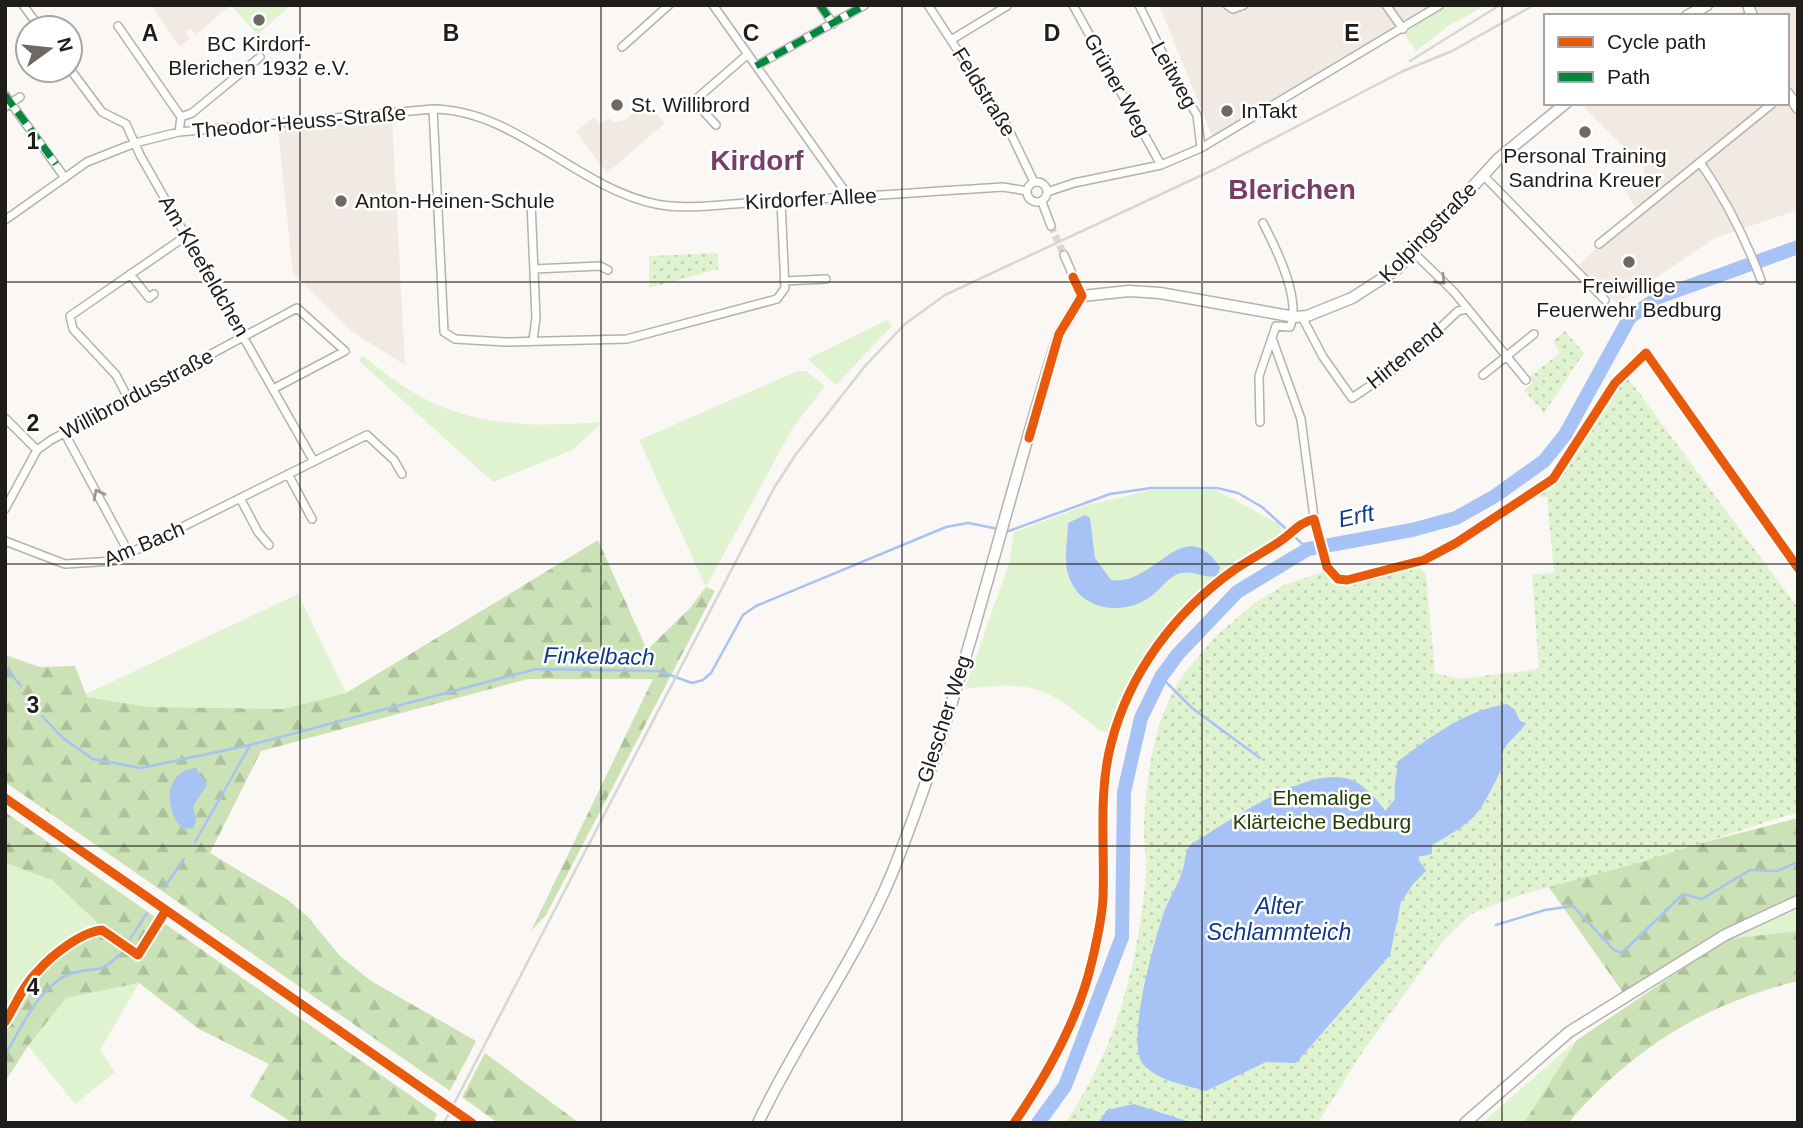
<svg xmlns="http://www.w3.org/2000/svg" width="1803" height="1128" viewBox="0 0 1803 1128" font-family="Arial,sans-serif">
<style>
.built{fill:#f0eae2}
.grass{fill:#e0f3d0}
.forest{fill:url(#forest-firs)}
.park{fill:url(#park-dots)}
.water{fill:#a7c2f5}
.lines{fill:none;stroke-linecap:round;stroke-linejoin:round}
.stream{stroke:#a7c2f5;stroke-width:2.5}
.river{stroke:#a7c2f5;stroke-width:14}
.street-tunnel{stroke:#d9d6d3;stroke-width:7;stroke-dasharray:7 3.5;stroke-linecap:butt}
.street-casing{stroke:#b4b1af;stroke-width:10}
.secondary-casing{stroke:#b4b1af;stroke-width:13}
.street{stroke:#fefefd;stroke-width:7}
.secondary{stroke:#fefefd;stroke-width:10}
.rail{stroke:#d6d6d5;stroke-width:2.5}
.quiet{stroke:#00873e;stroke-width:7;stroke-dasharray:14 7;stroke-linecap:butt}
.cycleway-casing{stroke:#fff;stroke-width:13}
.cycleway{stroke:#e8590c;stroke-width:9}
.oneway{stroke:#9a9997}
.grid{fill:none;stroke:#1f1d1a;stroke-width:2;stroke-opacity:0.55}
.poi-dot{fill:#6c6966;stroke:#fff;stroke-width:2.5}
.labels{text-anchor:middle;stroke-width:5;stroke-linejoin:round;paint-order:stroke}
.poi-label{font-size:21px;fill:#1f1d1a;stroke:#fff}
.street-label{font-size:21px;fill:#1f1d1a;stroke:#fff}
.park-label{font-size:21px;fill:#213d04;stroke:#fff}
.water-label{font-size:23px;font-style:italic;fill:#10388b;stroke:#fff}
.district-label{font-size:28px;font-weight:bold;fill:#793e68;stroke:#fff}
.grid-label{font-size:23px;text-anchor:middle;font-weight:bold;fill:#1f1d1a;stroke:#fff;stroke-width:5;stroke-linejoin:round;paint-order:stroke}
</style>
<defs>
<pattern id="forest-firs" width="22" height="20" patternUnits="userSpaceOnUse" patternTransform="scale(1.75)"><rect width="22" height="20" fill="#cae2b5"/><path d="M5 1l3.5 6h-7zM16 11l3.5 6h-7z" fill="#adc19b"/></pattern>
<pattern id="park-dots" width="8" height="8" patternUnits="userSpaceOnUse" patternTransform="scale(1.75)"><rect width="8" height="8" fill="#e0f3d0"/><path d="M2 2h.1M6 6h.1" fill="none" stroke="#c0d0b2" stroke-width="1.8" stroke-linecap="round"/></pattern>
</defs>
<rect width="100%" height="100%" fill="#faf7f4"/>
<!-- built -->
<path class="built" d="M151 5H228L229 7 196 34 190 28 186 32 190 38 180 47Z
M1159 5H1431L1213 138Z
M1755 5H1798V210L1715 238 1617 304 1579 265 1637 210 1626 191 1644 178V167L1580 103H1787V16H1733Z
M647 101 665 123 607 173 576 131 595 117 600 124 609 118 613 123 625 120Z
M392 118 405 365 351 331 293 273 278 130Z"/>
<!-- grass -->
<path class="grass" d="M231 5H291L257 35Z
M1449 5H1486L1448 26 1416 51 1404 33Z
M887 320 892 326 836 385 808 359Z
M363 356C379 368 394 381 411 391 469 428 537 427 603 422L572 450 493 482 358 360Z
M798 371H806L825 386 792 429 706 587 639 440Z
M1151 490H1216L1279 524 1284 534 1226 570 1162 634 1143 660 1113 728 1107 732 1100 731C1045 686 1035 681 965 689L1009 563 1014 532 1088 505Z
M298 594 346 693 283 709 149 707 87 697 86 694Z
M5 863 52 880 99 923 44 960 30 974 5 1015Z
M1798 909V931L1727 939Z
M139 983 100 1050 115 1072 75 1104 28 1046 66 998Z
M1577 1040 1524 1123H1482Z"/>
<!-- forest -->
<path class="forest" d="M598 540 647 650 691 607 706 587 715 591 546 915 531 931 653 679H528L261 751 210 853 288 900 308 917 340 956 371 981 476 1041 450 1091 5 782V655L40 667 75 666 87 697 149 707 283 709 346 693Z
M5 812 437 1114 433 1123H293L250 1096 269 1064 199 1029 139 983 66 998 28 1046 5 1082V1028L24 996 42 971 99 931 98 923 52 880 5 863Z
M1798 818V896L1722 932 1626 997 1546 883Z
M1798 931V981C1702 1005 1632 1049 1568 1123H1524L1577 1040 1727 939Z
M485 1053 579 1123H498L462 1097Z"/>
<!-- park -->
<path class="park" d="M717 253 719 269 649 288V256Z
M1565 331 1584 353 1544 413 1524 390 1533 383 1529 377 1560 353 1553 341Z
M1628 378 1798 608V812L1645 861 1517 896 1471 914 1442 942 1361 1054 1318 1123H1065C1117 1047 1137 967 1146 876 1147 858 1143 840 1144 823 1147 774 1154 715 1184 674L1216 636 1256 602 1282 586 1323 572 1334 584 1346 585 1418 566 1426 575 1435 673 1459 679 1539 669 1532 575 1554 572 1547 497H1524C1543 482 1560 466 1575 446 1590 424 1601 388 1628 378Z"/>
<!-- water -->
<path class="water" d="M1085 515 1090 518 1095 558 1111 580C1156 587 1182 511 1220 567L1218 576C1205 579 1194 570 1181 573 1166 577 1160 592 1147 599 1121 615 1081 611 1069 577 1063 563 1068 538 1068 523Z
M1507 704 1515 710 1520 721 1526 723C1517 738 1496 747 1502 768 1479 814 1479 819 1432 845V854L1417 857 1426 871 1413 884 1401 902 1390 955 1296 1063 1266 1062 1206 1091C1186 1085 1157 1081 1143 1064 1126 1043 1153 946 1162 918 1167 901 1178 886 1183 869 1186 859 1184 853 1191 844 1227 823 1312 761 1354 781 1367 788 1377 799 1385 811L1395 799C1393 784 1398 775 1397 762 1429 738 1465 710 1507 704Z
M196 768 207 785 193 806 196 822 193 828 183 829C164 811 163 771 196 768Z
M1134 1104 1193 1123H1098L1107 1110Z"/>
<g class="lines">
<!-- stream -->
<path class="stream" d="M5 667 21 686
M1161 677 1192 708 1260 758
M42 716 64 739 93 759 141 768 250 745 536 669 659 671 692 683 703 680 711 673 743 615 756 606 946 527 968 523 1009 531 1110 494 1151 488H1217L1238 493 1262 507 1308 549
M195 842 249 747
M164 888 184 859
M1496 925 1545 910 1573 906 1614 950 1622 953 1683 894 1702 899 1750 870 1777 871 1798 862
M130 939 147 913
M5 1055C21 1029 39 985 70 974 94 965 97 977 119 955"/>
<!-- river -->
<path class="river" d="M1038 1123 1065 1086 1122 937 1124 792 1141 718 1161 677 1178 654 1237 592 1308 549 1412 530 1456 518 1495 496 1544 461 1565 435 1630 317 1659 297 1798 247"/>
<!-- street-tunnel -->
<path class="street-tunnel" d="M1051 226 1064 255"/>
<defs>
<path id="street" d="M23 5 40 28
M713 5 849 197
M820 5 833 24
M928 5 1007 126 1034 182
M1073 5 1161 165
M1139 5 1178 85 1197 115 1201 148
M1227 5 1233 9 1244 5
M1386 5 1403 29
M118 26 181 117
M951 40 1007 6
M622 47 669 5
M756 66 865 5
M70 69 102 112 126 124 140 155 313 460
M5 95 65 178
M5 107 20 97
M433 109 444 332 455 339 505 342 627 339 777 299 785 288 781 201
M716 125 694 101 748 54
M179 132 181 117 192 113 260 57
M1700 162C1726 200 1745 237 1761 280
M1483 175 1605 300
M1027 192a10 10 0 1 1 20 0a10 10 0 1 1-20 0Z
M1047 192 1074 183 1161 165 1201 148 1440 5
M531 202 536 318 533 340
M1042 202 1051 226
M5 220 87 162 135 143 179 132 433 109C516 110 577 188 656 204 690 211 729 203 763 202 843 198 923 192 1003 187L1027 191
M1599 244 1773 103
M1414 253 1454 292 1526 380
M1064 255 1082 296
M534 269 600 266 608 270
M130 274 149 298 154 294
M784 281 826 279
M1302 317 1323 357 1352 398 1401 365 1458 311 1467 309
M1273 341 1301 419 1315 525 1331 574C1354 590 1432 556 1456 543
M1483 375 1534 334
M128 398 116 375 73 329 70 316 186 236
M5 418 37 450
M1260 422 1259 376 1276 326 1290 327C1302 300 1276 248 1263 223
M64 432 130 555
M288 474 312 519
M240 498 258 532 269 545
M5 509 37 450 51 440 297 308 345 351 273 389
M5 541 65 564 114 561 367 435 394 460 402 474"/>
<path id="secondary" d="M1748 5 1752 16
M1687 16 1707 5
M1787 93 1798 108
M758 1123C799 1036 857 959 893 871 963 697 1002 512 1059 334L1082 296 1129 291 1160 293 1295 317 1307 316 1352 298 1397 269 1499 158 1566 103
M1465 1123 1569 1032 1725 935 1798 901"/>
</defs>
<!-- street casing -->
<use href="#street" class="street-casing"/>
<!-- secondary casing -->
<use href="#secondary" class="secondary-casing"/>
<!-- street -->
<use href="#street" class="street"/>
<!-- secondary -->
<use href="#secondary" class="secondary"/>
<!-- rail -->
<path class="rail" d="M1410 61 1500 5
M444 1123 774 488 796 454 865 366 905 324 945 295 1215 169 1401 72 1452 51 1534 5"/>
<!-- quiet -->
<path class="quiet" d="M820 5 833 24
M756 66 865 5
M5 95 56 164"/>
<defs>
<path id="cycleway" d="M1029 438 1059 334 1082 296 1073 277
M5 798 472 1123
M5 1022C15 1006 24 984 38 971 52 955 81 932 102 930L138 955 166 910
M1014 1123C1047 1075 1079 1018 1092 961 1097 940 1102 919 1103 898 1105 848 1098 793 1111 744 1129 673 1175 612 1234 570 1249 560 1264 552 1279 542 1292 534 1298 523 1314 519L1327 567 1338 579 1347 580 1424 560 1456 543 1553 479 1615 383 1646 353 1798 568"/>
</defs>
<!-- cycleway casing -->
<use href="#cycleway" class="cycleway-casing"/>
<!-- cycleway -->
<use href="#cycleway" class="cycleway"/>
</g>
<!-- one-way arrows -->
<defs><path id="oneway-chevron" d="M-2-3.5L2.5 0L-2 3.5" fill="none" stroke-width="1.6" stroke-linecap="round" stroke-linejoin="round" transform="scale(1.75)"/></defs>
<g class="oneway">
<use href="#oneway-chevron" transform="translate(1441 280) rotate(45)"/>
<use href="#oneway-chevron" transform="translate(98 494) rotate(-118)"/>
</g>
<!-- grid -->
<path class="grid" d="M300 5V1123M601 5V1123M902 5V1123M1202 5V1123M1502 5V1123M5 282H1798M5 564H1798M5 846H1798"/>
<!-- markers -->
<g class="poi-dot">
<circle cx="259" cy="20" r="7"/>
<circle cx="617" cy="105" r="7"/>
<circle cx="1227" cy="111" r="7"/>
<circle cx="1585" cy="132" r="7"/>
<circle cx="341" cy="201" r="7"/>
<circle cx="1629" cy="262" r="7"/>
</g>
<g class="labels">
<!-- poi labels -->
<g class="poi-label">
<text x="259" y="51">BC Kirdorf-<tspan x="259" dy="24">Blerichen 1932 e.V.</tspan></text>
<text x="631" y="112" text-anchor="start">St. Willibrord</text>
<text x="1241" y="118" text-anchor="start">InTakt</text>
<text x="1585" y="163">Personal Training<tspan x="1585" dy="24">Sandrina Kreuer</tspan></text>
<text x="355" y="208" text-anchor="start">Anton-Heinen-Schule</text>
<text x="1629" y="293">Freiwillige<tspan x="1629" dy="24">Feuerwehr Bedburg</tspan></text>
</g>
<!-- street labels -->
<g class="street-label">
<text transform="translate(1174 75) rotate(61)" y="7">Leitweg</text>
<text transform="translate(1117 85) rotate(61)" y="7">Grüner Weg</text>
<text transform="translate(984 92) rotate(58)" y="7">Feldstraße</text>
<text transform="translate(299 122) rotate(-5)" y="7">Theodor-Heuss-Straße</text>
<text transform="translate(811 199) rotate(-3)" y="7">Kirdorfer Allee</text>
<text transform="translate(1428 232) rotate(-46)" y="7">Kolpingstraße</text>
<text transform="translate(204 266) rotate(60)" y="7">Am Kleefeldchen</text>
<text transform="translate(1405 356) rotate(-39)" y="7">Hirtenend</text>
<text transform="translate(137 394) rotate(-28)" y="7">Willibrordusstraße</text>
<text transform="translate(144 544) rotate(-23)" y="7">Am Bach</text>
<text transform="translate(944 719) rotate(-72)" y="7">Glescher Weg</text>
</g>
<!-- park labels -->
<g class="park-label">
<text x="1322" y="805">Ehemalige<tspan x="1322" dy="24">Klärteiche Bedburg</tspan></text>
</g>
<!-- water labels -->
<g class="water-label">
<text transform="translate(1356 516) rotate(-12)" y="8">Erft</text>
<text transform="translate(599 656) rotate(1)" y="8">Finkelbach</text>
<text x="1279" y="914">Alter<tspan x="1279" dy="26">Schlammteich</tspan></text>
</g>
<!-- district labels -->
<g class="district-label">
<text x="757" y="170">Kirdorf</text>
<text x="1292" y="199">Blerichen</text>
</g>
</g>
<g class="grid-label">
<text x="150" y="41">A</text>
<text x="451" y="41">B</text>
<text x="751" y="41">C</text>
<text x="1052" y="41">D</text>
<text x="1352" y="41">E</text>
<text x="33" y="149">1</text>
<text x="33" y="431">2</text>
<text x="33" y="713">3</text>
<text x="33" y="995">4</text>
</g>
<!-- border -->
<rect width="1803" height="1128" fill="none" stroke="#1f1d1a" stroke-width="14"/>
<!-- legend -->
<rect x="1544" y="14" width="245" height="91" fill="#ffffff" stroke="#a5a5a3" stroke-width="2"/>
<rect x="1558" y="37" width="35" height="10" fill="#e8590c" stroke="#a5a5a3" stroke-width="2"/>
<text x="1607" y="49" font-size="21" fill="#1f1d1a">Cycle path</text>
<rect x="1558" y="72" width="35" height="10" fill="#00873e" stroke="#a5a5a3" stroke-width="2"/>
<text x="1607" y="84" font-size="21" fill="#1f1d1a">Path</text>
<!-- north arrow -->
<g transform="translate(49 49) rotate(75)"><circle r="33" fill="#ffffff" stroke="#a5a5a3" stroke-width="2"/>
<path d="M0-5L12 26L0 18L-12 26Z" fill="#6c6966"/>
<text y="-10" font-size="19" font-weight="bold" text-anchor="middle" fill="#1f1d1a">N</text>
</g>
</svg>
